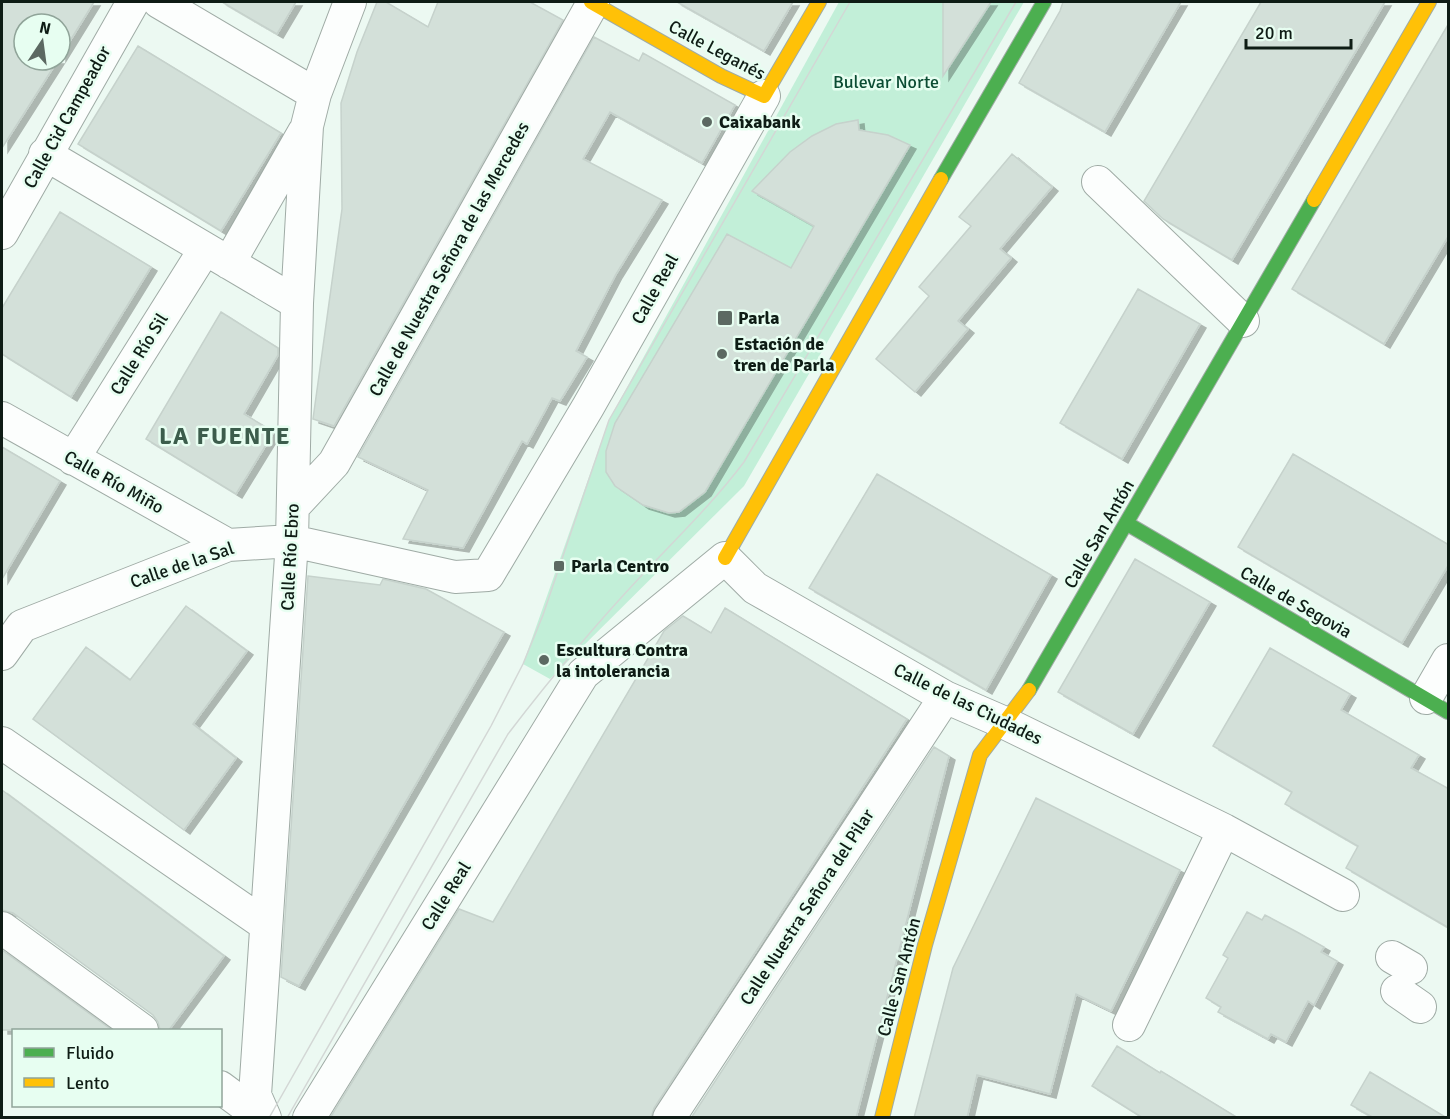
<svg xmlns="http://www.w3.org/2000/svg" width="1450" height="1119" viewBox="0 0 1450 1119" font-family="Signika,sans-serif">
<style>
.green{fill:#c2efd8}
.building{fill:#d3e0d9;stroke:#c6d2cc;stroke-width:1.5;filter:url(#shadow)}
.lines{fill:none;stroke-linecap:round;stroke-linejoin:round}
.street-casing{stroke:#9faba5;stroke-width:34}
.fast-casing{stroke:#9faba5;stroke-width:16}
.slow-casing{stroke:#9faba5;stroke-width:16}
.street{stroke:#fcfefd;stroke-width:32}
.fast{stroke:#4caf50;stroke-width:14}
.slow{stroke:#ffc107;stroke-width:14}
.tram{stroke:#d3d7d5;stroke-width:1.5}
.poi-dot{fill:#5c6962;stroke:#e7fef1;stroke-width:2}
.labels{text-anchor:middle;stroke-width:5;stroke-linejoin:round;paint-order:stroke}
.street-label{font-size:18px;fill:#0e1c15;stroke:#e7fef1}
.park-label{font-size:18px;fill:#0b4c33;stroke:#e7fef1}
.poi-label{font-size:18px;font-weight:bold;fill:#0e1c15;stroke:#e7fef1;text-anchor:start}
.district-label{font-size:24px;font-weight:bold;letter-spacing:1.5px;fill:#3c5d4c;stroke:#e7fef1}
</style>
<defs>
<filter id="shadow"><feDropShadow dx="6" dy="4" stdDeviation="0" flood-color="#0004"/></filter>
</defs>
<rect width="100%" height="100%" fill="#ecf9f2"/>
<!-- green -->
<path class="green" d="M839 2H1024L744 486 550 679 523 664 609 420Z"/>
<!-- building -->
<path class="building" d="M2 2H94L60 57V24H24V60H58L2 148Z
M222 2H296L277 34Z
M377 2H386L428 27 438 2H530L563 20 334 426 313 419 342 209 341 103 357 52Z
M677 2H793L764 51Z
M943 2H991L943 76Z
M1063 2H1181L1105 132 1019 83 1060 11Z
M1261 2H1385L1232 260 1163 219 1144 201Z
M1449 23V235L1384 344 1292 289Z
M594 37 639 61 643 53 735 105 702 163 610 112 583 159 662 200 616 274 576 351 587 357 560 401 552 398 527 444 522 441 463 548 403 539 428 490 358 457Z
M138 46 281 133 221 231 78 144Z
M858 120 859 130 888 135 910 145 705 492 679 512 669 513 643 505 615 486 606 472V451L615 423 727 234 791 268 814 226 752 191 790 152 812 136 836 124Z
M1012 154 1052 187 1000 249 1011 258 958 321 968 329 915 392 876 359 929 296 919 287 971 226 959 217Z
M60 212 151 267 71 397 2 354V308Z
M1138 289 1200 324 1122 459 1060 423Z
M221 312 278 348V355L244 414 274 432 236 494 146 439Z
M2 447 60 481 2 579Z
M1293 454 1449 545V564L1402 643 1238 547Z
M877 474 1051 575 986 690 809 588Z
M1135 559 1210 602 1133 734 1058 692Z
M308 576 380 585 383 579 426 589 504 632 299 986 281 977Z
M186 606 247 651 193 724 236 758 184 830 33 719 86 647 130 680Z
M725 608 907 719 654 1108 651 1118H330L459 909 493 922 664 631 683 616 711 633Z
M1270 648 1350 694 1341 710 1419 755 1411 768 1449 789V928L1346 868 1358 846 1285 804 1292 792 1213 746Z
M934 747 949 756 856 1118H691Z
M2 790 224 956 169 1030H160L158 1022 153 1015 13 913 2 910Z
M1036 798 1180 870 1111 1011 1076 994 1050 1094 977 1075 967 1118H914L953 968Z
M1247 912 1262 920 1265 915 1297 932 1324 947 1321 952 1337 961 1314 1005 1308 1001 1286 1042 1271 1034 1268 1039 1218 1012 1221 1007 1206 998 1228 958 1223 955Z
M2 950 112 1030H2Z
M1117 1046 1160 1073 1161 1071 1238 1118H1143L1092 1086Z
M1370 1072 1447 1118H1374L1351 1105Z"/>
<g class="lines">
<defs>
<path id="street" d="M159 2 315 94
M45 154 297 303
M1098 182 1243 321
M2 233 133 2
M229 263 304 132
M2 418 228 545
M73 459 205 249
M293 507 334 463 593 3
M2 654 22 626 228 545 292 541 455 577 488 575 588 407 764 96
M1426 698 1448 660
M2 743 266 925
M2 928 142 1030
M1392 957 1411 968
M1397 991 1420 1007
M1129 1025 1224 830
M220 1087 262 1118
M265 1118 255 1095 292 541 297 303 307 126 315 94 350 2
M309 1118 583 674 725 558 755 588 945 697 1005 723 1224 830 1343 895
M669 1118 945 697"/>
<path id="fast" d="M941 179 1044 2
M1126 523 1448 712
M1029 690 1314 200"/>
<path id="slow" d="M591 2 721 76 764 96 819 2
M1314 200 1429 2
M725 558 941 179
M882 1118 925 945 980 755 1029 690"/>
</defs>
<!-- street casing -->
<use href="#street" class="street-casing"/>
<!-- fast casing -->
<use href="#fast" class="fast-casing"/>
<!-- slow casing -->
<use href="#slow" class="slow-casing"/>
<!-- street -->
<use href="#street" class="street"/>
<!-- fast -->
<use href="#fast" class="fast"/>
<!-- slow -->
<use href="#slow" class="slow"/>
<!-- tram -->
<path class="tram" d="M269 1118 491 726 523 664 543 615 609 420 850 2
M287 1118 508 734C550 679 595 625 643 574 678 537 713 503 744 462L1016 2"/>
</g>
<!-- markers -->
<g class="poi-dot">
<circle cx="707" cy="122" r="6"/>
<rect x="717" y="310" width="16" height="16" rx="3"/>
<circle cx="722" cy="354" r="6"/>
<rect x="553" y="560" width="12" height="12" rx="3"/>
<circle cx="544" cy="660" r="6"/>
</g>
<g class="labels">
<!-- street labels -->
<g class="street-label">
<text transform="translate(717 50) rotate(28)" y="6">Calle Leganés</text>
<text transform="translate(67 117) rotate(-61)" y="6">Calle Cid Campeador</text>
<text transform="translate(449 259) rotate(-61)" y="6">Calle de Nuestra Señora de las Mercedes</text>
<text transform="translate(655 289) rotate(-61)" y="6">Calle Real</text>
<text transform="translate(139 354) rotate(-58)" y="6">Calle Río Sil</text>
<text transform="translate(114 482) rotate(29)" y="6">Calle Río Miño</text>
<text transform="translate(1099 534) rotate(-60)" y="6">Calle San Antón</text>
<text transform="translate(290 557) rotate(-87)" y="6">Calle Río Ebro</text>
<text transform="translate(182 565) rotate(-19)" y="6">Calle de la Sal</text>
<text transform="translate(1296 602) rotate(30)" y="6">Calle de Segovia</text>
<text transform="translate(968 704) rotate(26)" y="6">Calle de las Ciudades</text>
<text transform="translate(446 896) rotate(-58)" y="6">Calle Real</text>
<text transform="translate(807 907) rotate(-57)" y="6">Calle Nuestra Señora del Pilar</text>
<text transform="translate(899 977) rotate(-75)" y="6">Calle San Antón</text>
</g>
<!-- park labels -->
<g class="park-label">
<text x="886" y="88">Bulevar Norte</text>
</g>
<!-- poi labels -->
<g class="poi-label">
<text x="719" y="128">Caixabank</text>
<text x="738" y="324">Parla</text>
<text x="734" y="350">Estación de<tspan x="734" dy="21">tren de Parla</tspan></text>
<text x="571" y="572">Parla Centro</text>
<text x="556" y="656">Escultura Contra<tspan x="556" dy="21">la intolerancia</tspan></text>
</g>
<!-- district labels -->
<g class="district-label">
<text x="225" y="444">LA FUENTE</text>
</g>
</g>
<!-- border -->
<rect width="1450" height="1119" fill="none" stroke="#0e1c15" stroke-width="6"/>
<!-- legend -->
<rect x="12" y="1029" width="210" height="78" fill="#e7fef1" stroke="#90a499" stroke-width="1.5"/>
<rect x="24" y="1048" width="30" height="9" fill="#4caf50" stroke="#90a499" stroke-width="1.5"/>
<text x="66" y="1059" font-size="18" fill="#0e1c15">Fluido</text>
<rect x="24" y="1078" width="30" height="9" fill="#ffc107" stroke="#90a499" stroke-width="1.5"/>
<text x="66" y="1089" font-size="18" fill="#0e1c15">Lento</text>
<!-- north arrow -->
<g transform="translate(42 42) rotate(13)"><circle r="28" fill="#e7fef1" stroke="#90a499" stroke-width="1.5"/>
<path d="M0-4.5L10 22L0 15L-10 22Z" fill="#5c6962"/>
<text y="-9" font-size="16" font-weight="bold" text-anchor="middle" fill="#0e1c15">N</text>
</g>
<!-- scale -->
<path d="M1246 39v9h105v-9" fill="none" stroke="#0e1c15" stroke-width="3"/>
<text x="1255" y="39" font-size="18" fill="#0e1c15" stroke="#e7fef1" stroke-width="4.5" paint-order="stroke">20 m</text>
</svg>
